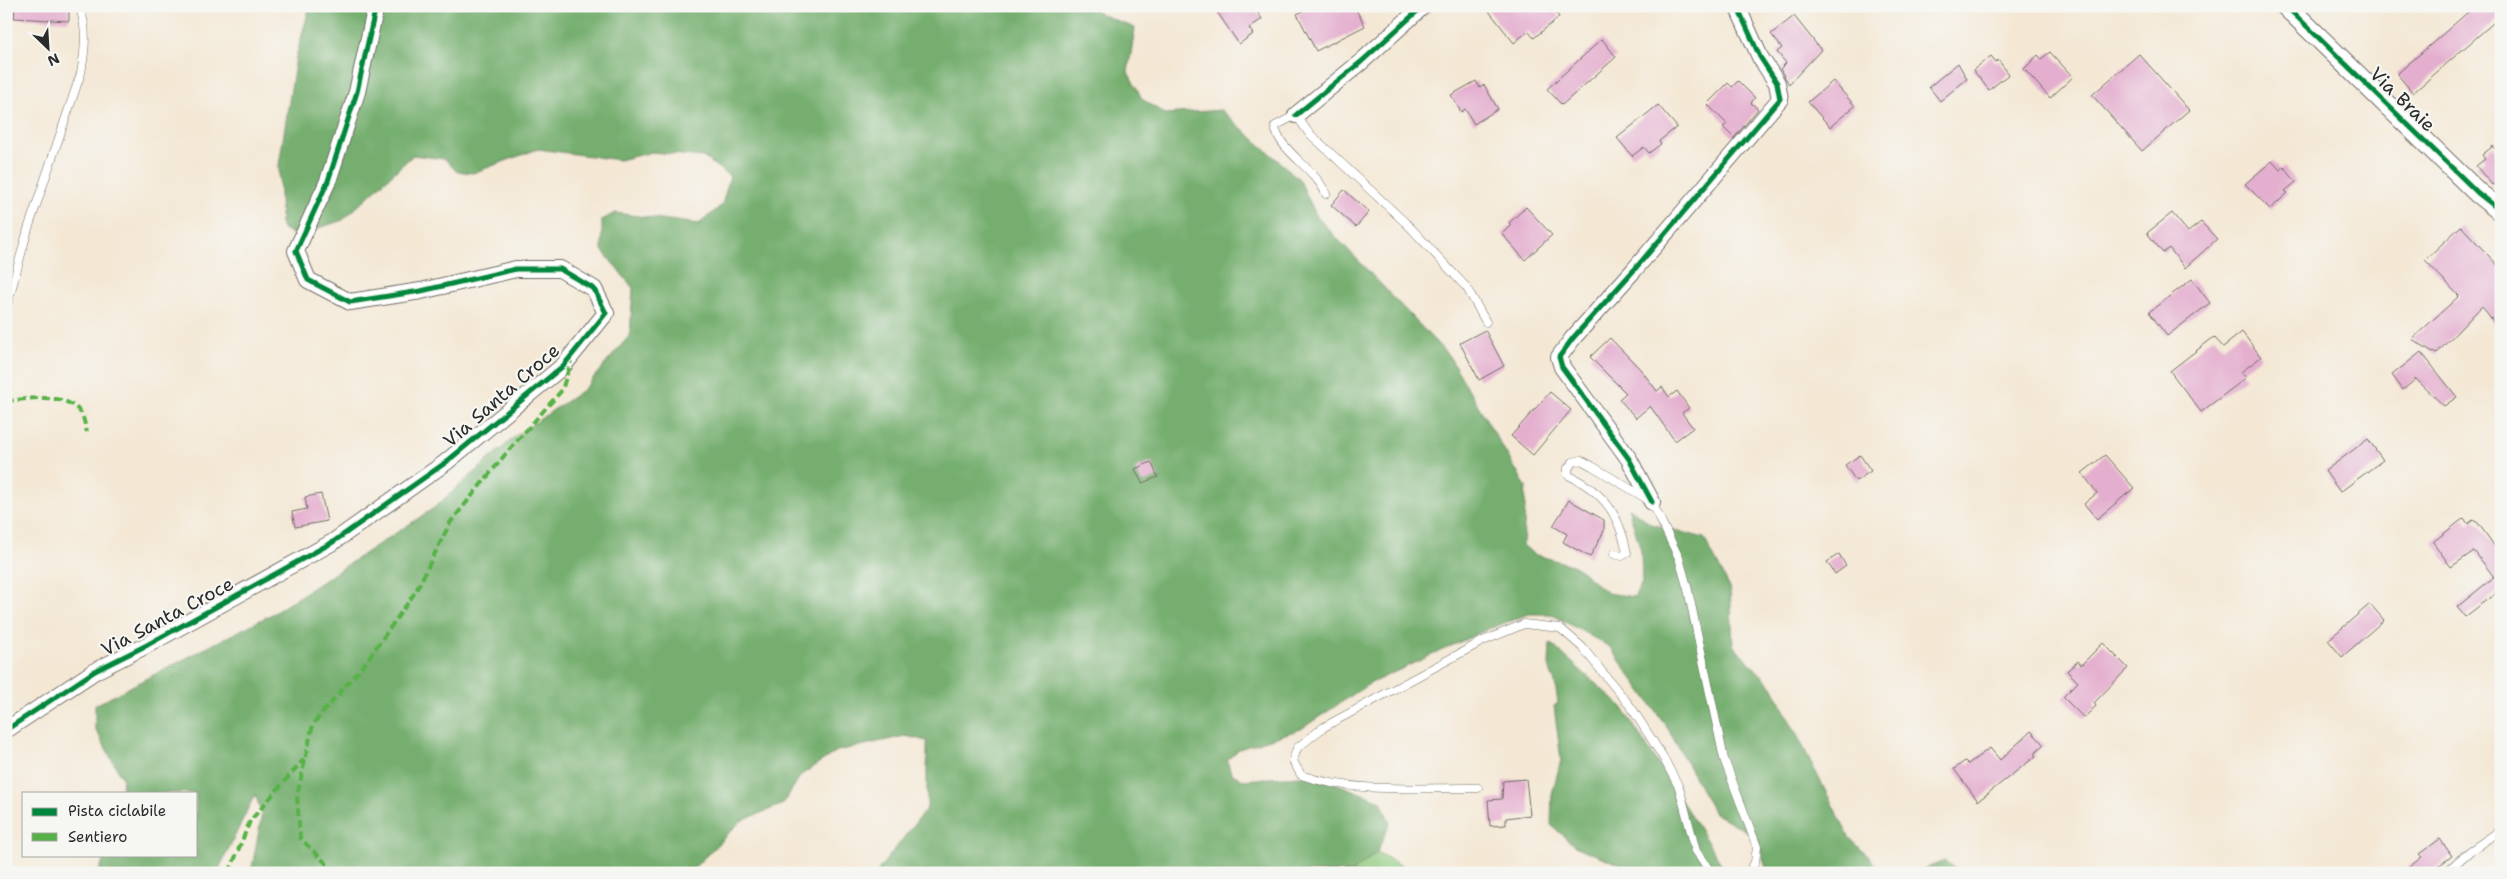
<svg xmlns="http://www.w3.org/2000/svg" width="2507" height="879" viewBox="0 0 2507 879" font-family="'Shantell Sans',sans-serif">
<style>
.green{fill:#90ca7f;stroke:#5e7a55}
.forest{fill:#74ae6e;stroke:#506c4c}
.building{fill:#e4afcf}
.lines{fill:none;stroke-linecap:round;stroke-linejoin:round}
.service-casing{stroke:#716d66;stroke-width:9}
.minor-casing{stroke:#716d66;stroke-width:18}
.tertiary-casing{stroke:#716d66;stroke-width:22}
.service{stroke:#fff;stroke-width:8}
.minor{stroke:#fff;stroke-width:16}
.tertiary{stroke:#fff;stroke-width:20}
.quiet{stroke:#56b246;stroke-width:4;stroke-dasharray:8 4;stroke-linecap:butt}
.cycleway-casing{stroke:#f6f6f2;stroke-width:8}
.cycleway{stroke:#00873e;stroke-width:5}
.labels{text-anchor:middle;stroke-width:4.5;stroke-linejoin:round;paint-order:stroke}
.street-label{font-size:19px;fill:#2b2b2b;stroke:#f6f6f2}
</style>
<rect width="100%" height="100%" fill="#f6f6f2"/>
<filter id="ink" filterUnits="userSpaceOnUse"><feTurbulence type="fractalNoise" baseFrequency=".02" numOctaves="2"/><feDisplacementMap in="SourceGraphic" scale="10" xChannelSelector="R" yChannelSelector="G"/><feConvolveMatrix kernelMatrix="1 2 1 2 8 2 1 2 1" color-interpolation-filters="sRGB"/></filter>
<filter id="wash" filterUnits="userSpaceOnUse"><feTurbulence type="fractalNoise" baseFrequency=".0096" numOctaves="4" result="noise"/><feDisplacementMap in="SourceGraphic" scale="20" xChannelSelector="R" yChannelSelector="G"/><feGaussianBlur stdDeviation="1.12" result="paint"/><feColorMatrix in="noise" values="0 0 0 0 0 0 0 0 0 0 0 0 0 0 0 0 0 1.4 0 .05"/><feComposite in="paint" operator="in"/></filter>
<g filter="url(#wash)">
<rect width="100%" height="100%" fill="#f4e8d5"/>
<!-- green -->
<path class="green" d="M1377 852 1414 873H1343L1353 871Z"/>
<!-- forest -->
<path class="forest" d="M310 6H1094L1098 13 1135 28 1128 72 1142 99 1165 114 1221 110 1299 179 1317 217 1449 356 1526 487 1523 545 1533 554 1575 566 1607 593 1634 597 1642 583 1641 550 1628 507 1651 524 1704 538 1730 588 1733 645 1772 686 1849 837 1885 873H1765L1766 868 1757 837 1714 813 1667 727 1610 647 1551 614H1529L1488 629 1369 684 1301 729 1239 749 1227 760 1231 773 1243 780 1314 775 1381 801 1390 823 1377 852 1353 872 876 873 927 808V741L905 736 837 751 801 775 783 804 741 821 693 869 665 873H251L262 814 255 794 217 873H98L106 855H196V793H121L123 780 95 728V705L274 613 434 508 518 434 583 390 630 335 633 288 602 250V220L615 213 699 224 722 205 730 176 703 157 652 152 619 160 538 149 473 173 456 171 445 159 413 155 343 220 295 236 281 227 279 165 296 57Z
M1550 643 1622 707 1727 873H1625L1622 865 1576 847 1551 825 1552 794 1561 760 1554 706 1558 703 1554 677 1552 676 1549 665Z
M1945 861 1960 873H1912Z"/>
<g id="blocks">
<!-- building -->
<path class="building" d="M15 6H69V21L14 18Z
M1213 6H1253L1262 19 1249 28 1253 34 1239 44Z
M1313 6H1354L1365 26 1316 51 1297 14Z
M1485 6H1551L1559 17 1534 38 1528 31 1514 43Z
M2475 6H2501V16L2413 93 2397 74Z
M1794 16 1821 50 1789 84 1780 69 1786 63 1777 52 1782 48 1771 34Z
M1602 39 1616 57 1562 105 1547 89Z
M2050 52 2073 77 2050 98 2024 69 2038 55 2041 59Z
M2139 54 2189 110 2142 151 2092 95Z
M1991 56 1996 62 1998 60 2009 74 1989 90 1973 70Z
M1958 63 1967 79 1940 101 1929 87Z
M1476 81 1480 88 1484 85 1498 109 1474 124 1465 109 1461 112 1451 95Z
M1738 81 1755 98 1751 103 1758 109 1734 138 1723 127 1727 124 1707 104 1728 83 1732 87Z
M1833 81 1855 106 1830 127 1808 102Z
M1658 105 1677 127 1659 141 1661 144 1649 153 1644 147 1632 156 1617 138Z
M2501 145V179L2492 185 2476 166 2485 159 2482 155 2493 146 2496 150Z
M2272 161 2280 170 2284 167 2296 182 2285 191 2288 193 2270 209 2245 184Z
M1344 190 1369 212 1356 227 1331 205Z
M1526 207 1552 235 1525 260 1502 234 1511 225 1509 223Z
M2172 213 2188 232 2201 222 2217 239 2185 268 2169 248 2163 253 2147 233Z
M2461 226 2501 269V332L2482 306 2436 354 2412 339 2459 296 2425 260Z
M2192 279 2210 303 2167 336 2149 312Z
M1485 330 1504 366 1479 380 1460 343Z
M2242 332 2261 357 2241 372 2246 378 2201 412 2170 371 2214 337 2223 347Z
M1610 338 1641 370 1657 391 1662 387 1669 397 1677 391 1689 408 1682 413 1693 428 1675 441 1650 406 1636 418 1619 399 1626 393 1590 357Z
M2421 352 2457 397 2444 406 2416 379 2403 390 2392 375Z
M1550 392 1571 410 1533 455 1511 436Z
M2368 439 2383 460 2340 492 2325 471Z
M1860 455 1871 471 1856 481 1845 465Z
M2105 455 2134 488 2097 519 2084 504 2097 493 2082 473Z
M1151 462 1158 477 1142 483 1135 469Z
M321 494 327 521 295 527 292 512 307 509 305 497Z
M1569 500 1604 520V531L1590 557 1563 542 1567 534 1553 526Z
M2464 518 2468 524 2473 520 2478 523 2501 555V589L2465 617 2457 607 2494 577 2474 551 2451 567 2433 542Z
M1839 554 1846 566 1835 574 1827 562Z
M2370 604 2384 620 2342 657 2328 640Z
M2103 643 2128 668 2094 703 2096 706 2084 718 2063 697 2078 682 2067 671 2078 661 2081 665Z
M2031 731 2044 745 2034 754 2036 756 1978 801 1954 769 1965 761 1968 764 1990 748 2000 760Z
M1526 779 1530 815 1506 818V825L1490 826 1488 800 1502 799 1503 781Z
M2440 839 2452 856 2429 873H2401L2422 857 2419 854Z"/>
</g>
</g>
<g filter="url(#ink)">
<use href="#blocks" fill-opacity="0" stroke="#716d66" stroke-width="1"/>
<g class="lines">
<defs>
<path id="service" d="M1326 194C1316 169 1277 149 1275 126L1296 115 1308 132 1409 226 1467 288 1486 322
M6 309 28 229 81 73C85 51 88 28 79 6
M1614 554 1622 556 1627 553C1619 514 1605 493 1568 475V468L1573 462 1581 460 1592 466 1652 502 1679 558 1688 590 1724 759 1757 847 1755 862 1749 873
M1478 788C1422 787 1354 794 1301 775L1293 761 1297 748 1324 727 1483 641 1524 624 1560 628 1582 647 1631 707 1663 757 1679 787 1696 851 1710 871 1717 873
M2445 873 2470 851 2501 830"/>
<path id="minor" d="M1296 115 1361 62 1423 6
M1652 502 1629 459 1562 367 1559 357 1573 338 1634 270 1780 99 1777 83 1760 57 1737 6
M6 730 95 671 147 645 333 542 445 463 563 366 606 313 594 289 560 269H516L421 291 350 302 308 280 296 251 328 181 357 92 376 6"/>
<path id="tertiary" d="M2286 6 2478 193 2501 211"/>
</defs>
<!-- service casing -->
<use href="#service" class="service-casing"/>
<!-- minor casing -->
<use href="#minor" class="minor-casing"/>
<!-- tertiary casing -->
<use href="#tertiary" class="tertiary-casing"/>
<!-- service -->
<use href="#service" class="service"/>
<!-- minor -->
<use href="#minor" class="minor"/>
<!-- tertiary -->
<use href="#tertiary" class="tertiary"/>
<!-- quiet -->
<path class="quiet" d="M6 401C30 399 64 391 81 413 84 418 85 426 87 432
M229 873 250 821 304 759
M336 873 300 838 297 796 313 724 366 662 416 591 450 523 508 451 562 390 571 361"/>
<defs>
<path id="cycleway" d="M2286 6 2478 193 2501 211
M1296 115 1361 62 1423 6
M1652 502 1629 459 1562 367 1559 357 1573 338 1634 270 1780 99 1777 83 1760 57 1737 6
M6 730 95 671 147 645 333 542 445 463 563 366 606 313 594 289 560 269H516L421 291 350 302 308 280 296 251 328 181 357 92 376 6"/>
</defs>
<!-- cycleway casing -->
<use href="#cycleway" class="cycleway-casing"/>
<!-- cycleway -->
<use href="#cycleway" class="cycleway"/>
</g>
</g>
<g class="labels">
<!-- street labels -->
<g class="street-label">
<text transform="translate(2403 99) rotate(44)" y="7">Via Braie</text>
<text transform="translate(501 395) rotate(-41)" y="7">Via Santa Croce</text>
<text transform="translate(167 616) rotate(-28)" y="7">Via Santa Croce</text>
</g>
</g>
<!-- margin -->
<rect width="2507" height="879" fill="none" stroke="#f6f6f2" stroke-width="25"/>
<!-- legend -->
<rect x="22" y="792" width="175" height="65" fill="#f6f6f2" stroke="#a5a5a2"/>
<rect x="32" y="808" width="25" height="8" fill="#00873e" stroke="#a5a5a2"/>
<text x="68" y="816" font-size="15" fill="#2b2b2b">Pista ciclabile</text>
<rect x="32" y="833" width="25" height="8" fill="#56b246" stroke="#a5a5a2"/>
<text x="68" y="842" font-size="15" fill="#2b2b2b">Sentiero</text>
<!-- north arrow -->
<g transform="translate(48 48) rotate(155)" stroke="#f6f6f2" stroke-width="4" paint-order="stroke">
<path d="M0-4L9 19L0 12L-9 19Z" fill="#2b2b2b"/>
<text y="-8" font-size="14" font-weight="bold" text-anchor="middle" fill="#2b2b2b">N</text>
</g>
</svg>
